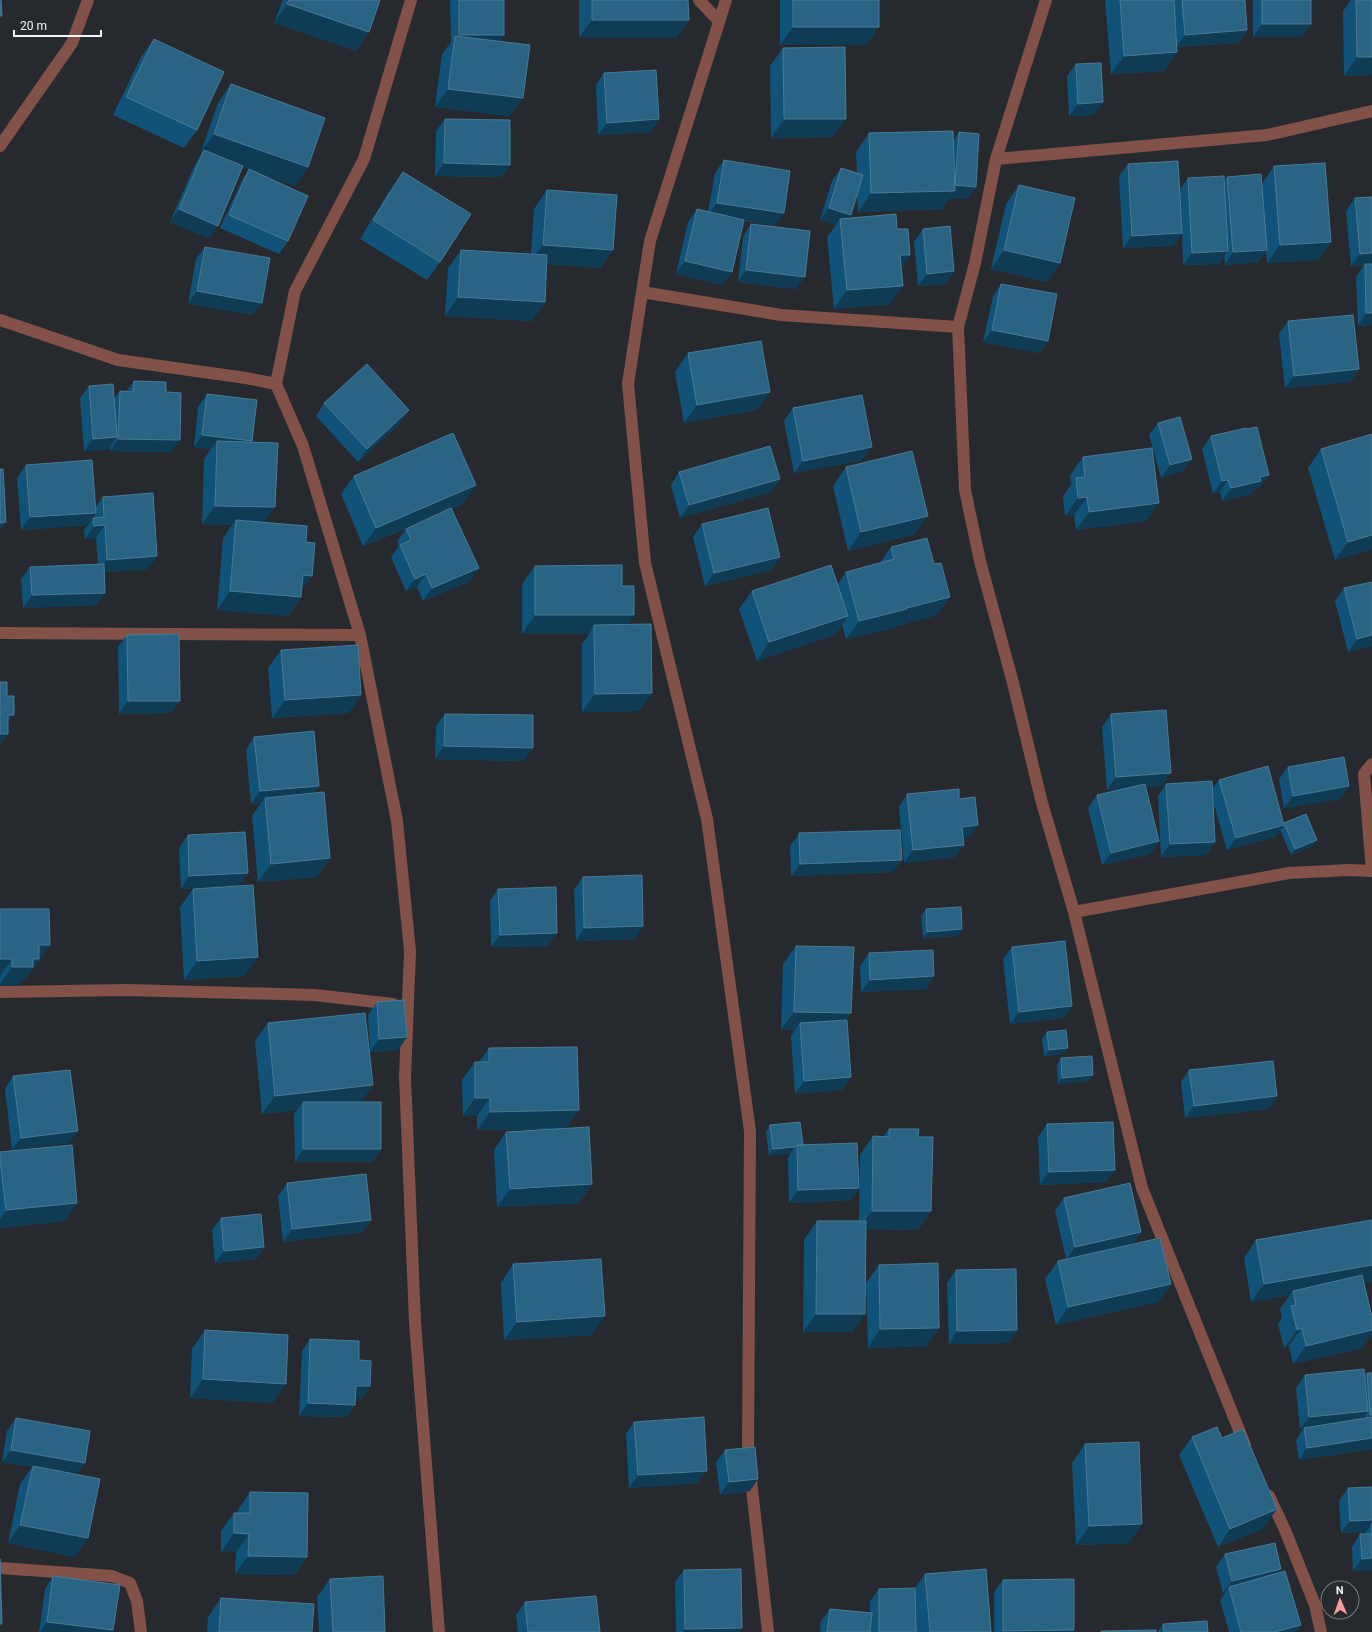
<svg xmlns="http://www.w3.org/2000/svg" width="1372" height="1632" viewBox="0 0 1372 1632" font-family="Roboto,sans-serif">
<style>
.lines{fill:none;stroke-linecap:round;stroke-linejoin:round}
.minor{stroke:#825148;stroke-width:12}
.wall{fill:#115278;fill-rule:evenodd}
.shaded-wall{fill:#0f3b54}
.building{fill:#296485;stroke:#497a97}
</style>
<rect width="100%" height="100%" fill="#262a2e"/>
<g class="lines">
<!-- minor -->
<path class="minor" d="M411 0 364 159 295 291 276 384 303 446 360 635 397 821 410 951 405 1077 415 1322 439 1632
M699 0 719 21
M726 0 650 241 642 292 781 315 958 327
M1046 0 996 159 975 263 958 327 965 490 980 561 1013 683 1042 803 1074 912 1142 1188 1245 1445
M0 146 72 43 88 0
M996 159 1267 135 1372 111
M642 292 628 384 645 563 707 819 750 1131 748 1453 768 1632
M0 320 118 360 246 378 276 384
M0 633 360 635
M1372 871 1364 774 1372 764
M1074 912 1289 873 1349 870 1372 871
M0 992 128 990 315 995 393 1004
M1269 1496 1285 1530 1315 1605 1321 1632
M0 1568 112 1576 130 1583 137 1601 141 1632"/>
</g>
<!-- wall -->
<path class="wall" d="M283 0H380L369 32 356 51 274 23Z
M450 0H504L499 41 510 116 435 107 442 54 451 42Z
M579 0H688L689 20 676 38H579Z
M780 0H879V27L866 45H780Z
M1105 0H1245L1239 43 1177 47 1165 71 1111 74Z
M1253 0H1311L1302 37H1253Z
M1351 0H1372V75L1344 76 1343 11Z
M154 39 197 130 184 148 113 115 141 57Z
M783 48 833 137 771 138 770 66Z
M1076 64 1094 115 1069 116 1067 76Z
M604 73 659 119 650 132 598 135 596 85Z
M231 84 295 186 252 171 288 241 279 254 220 228 241 182 249 170 243 167 209 238 170 222 196 162 202 153 201 152 218 103Z
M445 119 501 177 435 176 436 131Z
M959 132 967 199 950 198 942 209 858 212 857 194 848 218 897 229 910 255 901 268 890 304 834 309 827 237 836 225 820 220 832 181 841 168 857 173 856 152 869 133 954 140Z
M724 160 775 225 744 221 723 285 676 274 688 222 697 209 708 212 715 173Z
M1128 164 1179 190 1188 178 1224 182 1227 177 1262 184 1274 166 1331 242 1318 260 1267 263 1266 251 1258 262 1225 265 1224 256 1219 264 1183 265 1182 233 1173 246 1123 248 1119 176Z
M403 172 440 262 427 280 360 239 390 190Z
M1019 185 1047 282 991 269 1006 204Z
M547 190 613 250 600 268 547 264 545 302 532 321 445 316 448 268 461 250 531 254 534 209Z
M1372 197V325L1358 326 1356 277 1364 265 1351 266 1346 211 1355 198Z
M751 224 796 289 738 282 743 237Z
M923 229 954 271 945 284 918 286 914 242Z
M205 247 253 315 188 304 196 259Z
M1001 284 1048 341 1039 353 983 342 993 296Z
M1288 321 1359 369 1350 382 1285 388 1279 334Z
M688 353 770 392 757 410 684 423 675 372Z
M134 381 166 392 171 452 110 451V447L108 449 84 451 80 398 89 386 114 399 120 391 126 392Z
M207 394 252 441 251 442 265 522 301 591V597L288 616 217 610 223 538 232 525 202 524 204 459 211 449 194 447 198 407Z
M324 403 400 423 358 462 316 416Z
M793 408 863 460 794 473 784 421Z
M1158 423 1183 471 1161 478 1149 435Z
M1372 434V549L1335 560 1308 468 1321 449Z
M1211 436 1269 475 1260 487 1256 488 1252 494 1222 501 1220 492 1213 494 1202 449Z
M1083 457 1146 521 1076 530 1074 515 1065 516 1063 496 1071 485 1070 475Z
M26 465 95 508 103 497 157 556 148 569 104 572 105 593 96 605 23 608 21 579 30 567 98 564 96 538 85 539 84 530 93 518 95 517 94 514 87 525 21 530 17 478Z
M846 467 915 534 848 551 833 486Z
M679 472 780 479 771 492 680 518 671 485Z
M354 476 476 485 463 504 452 509 470 581 423 601 417 587 406 591 391 557 399 546 397 541 406 529 429 519 363 546 341 494Z
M702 524 780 557 771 570 705 586 693 537Z
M891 547 937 615 896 626 894 628 846 639 842 625 835 635 757 661 739 609 752 591 838 584 846 572 880 563Z
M535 566 622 586 628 625 652 693 639 711 582 712V644L589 634H522V584Z
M1344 588 1372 646 1348 652 1335 601Z
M127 635 180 701 171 713 119 714 118 647Z
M281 650 349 713 272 718 268 668Z
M445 714 524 761 435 759 436 726Z
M1111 714 1162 786 1146 787 1159 841 1150 854 1102 865 1088 808 1097 795 1127 788 1107 790 1102 727Z
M254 737 314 793 330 858 317 877 258 882 252 816 261 803 251 804 246 750Z
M1288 767 1340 799 1284 808 1279 779Z
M1219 780 1284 824V823L1312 846 1291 855 1280 830 1275 837 1227 850 1213 801 1215 842 1206 855 1161 857 1158 796 1166 784 1212 789Z
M907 794 959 799 969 838H963L964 845 955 857 904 863 899 807Z
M799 833 893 872 791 876 790 846Z
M188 835 248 873 239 885 181 889 179 848Z
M583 877 643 926 635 939 576 941 574 890Z
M193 889 245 976 184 980 180 907Z
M498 889 548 946 491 947 490 901Z
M0 909 50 945 26 978H25L20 985 0 986Z
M926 909 962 929 958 936 923 938 921 916Z
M796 946 846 1020 851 1077 842 1090 795 1094 791 1036 795 1030H781L783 964Z
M1012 947 1072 1006 1064 1018 1010 1024 1003 959Z
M869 953 934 976 926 989 861 992 860 966Z
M377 1002 407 1037 398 1050 370 1052 368 1015Z
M268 1023 361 1102 381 1149 372 1162H295L294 1114 297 1110 262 1114 255 1041Z
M1047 1032 1063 1054 1044 1056 1042 1039Z
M489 1048 579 1110 566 1128 592 1184 579 1203 497 1207 494 1150 506 1132 556 1129 477 1130V1116H463L462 1080 475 1062H479Z
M1061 1058 1089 1081 1058 1084 1057 1065Z
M1189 1070 1269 1109 1185 1118 1181 1082Z
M13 1076 69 1143 12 1150 5 1089Z
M1047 1124 1106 1182 1040 1185 1038 1137Z
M770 1125 803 1145 859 1188 850 1200 789 1203 788 1158 791 1153 769 1156 766 1132Z
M889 1129 918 1137 931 1211 918 1230 866 1229 865 1314 852 1332H803L804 1240 817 1221H859L860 1155 873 1136 883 1137Z
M0 1152 77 1203 65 1221 0 1228Z
M287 1183 371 1220 362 1232 283 1242 278 1196Z
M1064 1198 1141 1232 1133 1244 1171 1284 1158 1302 1056 1325 1045 1279 1058 1261 1066 1259 1055 1210Z
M221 1218 264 1247 256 1259 215 1263 212 1230Z
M1256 1240 1364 1283 1372 1317V1334L1362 1348 1293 1364 1289 1346 1284 1348 1278 1324 1282 1318 1280 1309 1290 1295 1251 1302 1244 1258Z
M513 1264 592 1335 504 1340 501 1283Z
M879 1265 927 1346 868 1348 866 1283Z
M956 1270 1017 1330 1009 1343 949 1344 947 1283Z
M205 1330 273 1403 190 1398 192 1349Z
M310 1339 359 1360 370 1386 361 1399 356 1398 355 1405 347 1417 299 1416 302 1351Z
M1367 1373H1372V1449L1299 1460 1296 1440 1303 1429H1300L1296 1388 1305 1375 1364 1376ZM1365 1415 1366 1418 1363 1419Z
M16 1418 76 1474 75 1557 8 1543 20 1484 32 1467 2 1462 7 1431Z
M634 1422 698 1483 629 1488 626 1434Z
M1192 1437 1264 1528 1218 1547 1179 1455Z
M1085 1444 1129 1543 1076 1545 1072 1463Z
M725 1450 750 1491 720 1495 716 1462Z
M1372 1487V1570L1353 1571 1352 1547 1360 1534H1364L1366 1532 1341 1533 1339 1501 1348 1488Z
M250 1492 307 1557 294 1575 235 1574 236 1552H221V1531L234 1513H237L238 1510Z
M1225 1554 1281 1569 1278 1573 1296 1632H1229L1220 1600 1225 1593H1223L1216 1567Z
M684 1570 742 1628 739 1632H676L675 1582Z
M925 1574 991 1632H820L821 1621 830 1609 870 1613V1601L879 1589 915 1588Z
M53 1576 113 1630 112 1632H39L45 1589Z
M330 1579 385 1632H319L317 1597Z
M1003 1580 1074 1630 1073 1632H994V1592Z
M221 1598 312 1632H207L208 1617Z
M525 1602 600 1632H518L516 1615Z
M1163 1624 1208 1632H1158Z"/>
<!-- shaded-wall -->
<path class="shaded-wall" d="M287 4 369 32 356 51 274 23Z
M592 20H689L676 38H579Z
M1262 24H1311L1302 37H1253Z
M793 27H879L866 45H780Z
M1247 30 1239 43 1176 47 1185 35Z
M459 35H504L495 48 454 43Z
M1177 52 1165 71 1111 74 1124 56Z
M1357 57H1372V75L1344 76Z
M448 89 523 98 510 116 435 107Z
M1103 102 1094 115 1069 116 1078 104Z
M659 119 650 132 598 135 607 123Z
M784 119H846L833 137 771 138Z
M214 134 308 167 295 186 203 153 204 150 202 153 201 152Z
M444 163 510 165 501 177 435 176Z
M955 185 976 187 967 199 950 198 942 209 858 212 871 193Z
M717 203 784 213 775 225 708 215Z
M829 208 851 215 842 227 840 219 836 225 820 220Z
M179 209 218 226 209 238 170 222Z
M1182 233 1173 246 1123 248 1132 236Z
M1331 242 1318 260 1267 263 1280 245Z
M543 245 613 250 600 268 530 263Z
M1004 250 1060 263 1047 282 991 269Z
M1267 250 1258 262 1225 265 1233 252Z
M1228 251 1219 264 1183 265 1192 253Z
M1372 253V264L1351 266 1360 254Z
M900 255H910L897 273Z
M685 261 732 272 723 285 676 274Z
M746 270 805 277 796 289 738 282Z
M954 271 945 284 918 286 927 274Z
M903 286 890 304 834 309 847 290Z
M197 291 262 303 253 315 188 304Z
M458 297 545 302 532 321 445 316Z
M1366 313H1372V325L1358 326Z
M992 330 1048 341 1039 353 983 342Z
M1359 369 1350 382 1285 388 1294 376Z
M770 392 757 410 684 423 697 405Z
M409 410 400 423 358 462 367 449Z
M202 435 252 441 243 453 217 441 211 449 194 447Z
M117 437 108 449 84 451 93 439Z
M118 439 180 440 171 452 110 451Z
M872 447 863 460 794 473 803 461Z
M1192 459 1183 471 1161 478 1170 465Z
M1269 475 1260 487 1256 488 1252 494 1222 501 1231 488 1260 477Z
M780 479 771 492 680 518 689 505Z
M1228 480 1220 492 1213 494 1222 481Z
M476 485 463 504 363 546 376 528Z
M1087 497 1074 515 1065 516 1078 498Z
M1159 503 1146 521 1076 530 1089 512Z
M215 506 275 507 262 526 236 520 232 525 202 524Z
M96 513 87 525 21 530 30 517Z
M928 516 915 534 848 551 861 532Z
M6 522 0 531V523Z
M105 525 96 538 85 539 94 526Z
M1372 535V549L1335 560 1348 542Z
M157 556 148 569 99 573 107 560Z
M780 557 771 570 705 586 714 573Z
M479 568 470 581 423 601 432 588Z
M426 574 417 587 406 591 415 579Z
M303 575 312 576 299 594Z
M230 591 301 597 288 616 217 610Z
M105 593 96 605 23 608 32 595Z
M950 597 937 615 896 626 894 628 846 639 859 621Z
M535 615H634L622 634 594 625 589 634H522Z
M848 616 835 635 757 661 769 642Z
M1372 635V646L1348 652 1357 639Z
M652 693 639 711 582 712 595 694Z
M361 695 349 713 272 718 285 700Z
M128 701H180L171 713 119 714Z
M8 715H14L5 727Z
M0 734H8L0 745Z
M444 746 533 748 524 761 435 759Z
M1171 773 1162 786 1107 790 1116 777Z
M319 786 310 798H265L261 803 251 804 260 791Z
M1349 786 1340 799 1284 808 1293 796Z
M978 825 969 838 953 839 962 827Z
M1284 825 1275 837 1227 850 1236 838Z
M1317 840 1312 846 1291 855 1295 849Z
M1159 841 1150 854 1102 865 1111 853Z
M1215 842 1206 855 1161 857 1170 844Z
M964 845 955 857 904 863 913 850Z
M330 858 317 877 258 882 271 864Z
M902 860 893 872 791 876 800 864Z
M248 873 239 885 181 889 189 876Z
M643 926 635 939 576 941 584 928Z
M962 929 958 936 923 938 927 932Z
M557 933 548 946 491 947 500 935Z
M39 945H50L26 978H25L20 985 0 986V984L12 967Z
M258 957 245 976 184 980 197 961Z
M0 959H12L0 976Z
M934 976 926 989 861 992 870 980Z
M1072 1006 1064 1018 1010 1024 1019 1012Z
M794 1012 851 1013 838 1032 800 1023 795 1030H781Z
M407 1037 398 1050 370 1052 379 1039Z
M1068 1048 1063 1054 1044 1056 1049 1050Z
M1093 1075 1089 1081 1058 1084 1062 1078Z
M851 1077 842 1090 795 1094 804 1081Z
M373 1085 360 1104 303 1102 297 1110 262 1114 275 1096Z
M1277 1096 1269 1109 1185 1118 1194 1106Z
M475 1098H490L477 1116H463Z
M579 1110 566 1128 477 1130 490 1112Z
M78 1131 69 1143 12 1150 21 1138Z
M795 1147 791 1153 769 1156 773 1149Z
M303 1149H381L372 1162H295Z
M1115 1170 1106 1182 1040 1185 1049 1172Z
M592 1184 579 1203 497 1207 510 1189Z
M859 1188 850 1200 789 1203 798 1190Z
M77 1203 65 1221 0 1228V1219L6 1210Z
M872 1211H931L918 1230 859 1229Z
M371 1220 362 1232 283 1242 292 1229Z
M1141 1232 1133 1245 1066 1260 1075 1247Z
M264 1247 256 1259 215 1263 224 1251Z
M1372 1265V1282L1294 1295 1293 1291 1290 1295 1251 1302 1264 1284Z
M1171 1284 1158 1302 1056 1325 1068 1307Z
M816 1314H865L852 1332H803Z
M605 1316 592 1335 504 1340 517 1322Z
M939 1328 927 1346 868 1348 880 1329Z
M1302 1328 1289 1346 1284 1348 1297 1330Z
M1017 1330 1009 1343 949 1344 957 1331Z
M1372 1330V1334L1362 1348 1293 1364 1306 1346Z
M203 1379 286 1384 273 1403 190 1398Z
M356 1386H370L361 1399 347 1398Z
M308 1403 355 1405 347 1417 299 1416Z
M1368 1411 1359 1423 1304 1428 1303 1429H1300L1309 1417Z
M1370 1415H1372V1421H1366Z
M1372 1438V1449L1299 1460 1307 1448Z
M11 1450 85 1463 76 1475 33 1466 32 1467 2 1462Z
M707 1471 698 1483 629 1488 638 1475Z
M758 1479 750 1491 720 1495 729 1482Z
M1277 1509 1264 1528 1218 1547 1230 1529Z
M1372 1520V1532V1523L1366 1532 1341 1533 1350 1521Z
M1142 1524 1129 1543 1076 1545 1089 1526Z
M20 1525 88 1538 75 1557 8 1543Z
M234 1533 249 1534 236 1552H221Z
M248 1556 307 1557 294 1575 235 1574Z
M1372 1558V1570L1353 1571 1362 1559Z
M1281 1569 1272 1581 1229 1587 1225 1593H1223L1232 1581Z
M47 1622 113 1630 112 1632H40Z
M1301 1625 1296 1632H1275Z
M742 1628 739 1632H683L685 1629Z
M1074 1630 1073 1632H1003V1631Z"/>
<!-- building -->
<path class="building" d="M0 0H1L2 16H0Z
M289 0H380L369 32 287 4Z
M459 0H504V35H459Z
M592 0H688L689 20H592Z
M793 0H879V27H793Z
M1120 0H1174L1177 52 1124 56Z
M1182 0H1245L1247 30 1185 35Z
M1262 0H1311V24H1262Z
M1356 0H1372V57H1357Z
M455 36 530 45 523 98 448 89Z
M154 39 224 72 197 130 126 97Z
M845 47 846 119H784L783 48Z
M1101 63 1103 102 1078 104 1076 64Z
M656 70 659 119 607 123 604 73Z
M231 84 325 118 308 167 214 134Z
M445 119 510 120V165L444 163Z
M953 131 955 191 871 193 869 133Z
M959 132 979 134 976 187 955 185Z
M204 150 243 166 218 226 179 209Z
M724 160 790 171 784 213 717 203Z
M1178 161 1182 233 1132 236 1128 164Z
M1325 163 1331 242 1280 245 1274 166Z
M841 168 863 175 851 215 829 208Z
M249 169 308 196 288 241 229 215Z
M403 172 471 214 440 262 373 220Z
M1261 174 1267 250 1233 252 1227 177Z
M1224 176 1228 251 1192 253 1188 178Z
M1019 185 1075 198 1060 263 1004 250Z
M547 190 617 195 613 250 543 245Z
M1372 197V253L1360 254 1355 198Z
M697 209 744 220 732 272 685 261Z
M896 214 897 229H908L910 255H900L903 286 847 290 840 219Z
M751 224 810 231 805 277 746 270Z
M950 226 954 271 927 274 923 229Z
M205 247 270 258 262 303 197 291Z
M461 250 547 255 545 302 458 297Z
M1365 264H1372V313H1366Z
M1001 284 1057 294 1048 341 992 330Z
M1353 315 1359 369 1294 376 1288 321Z
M761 341 770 392 697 405 688 353Z
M367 364 409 410 367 449 324 403Z
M134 381 166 382V392L181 393 180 440 118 439 120 391 133 392Z
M113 384 117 437 93 439 89 386Z
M207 394 257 400 252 441 202 435Z
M862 395 872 447 803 461 793 408Z
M1180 417 1192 459 1170 465 1158 423Z
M1257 427 1269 475 1260 477 1261 481 1231 488 1228 480 1222 481 1211 436 1246 428 1247 429Z
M453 433 476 485 376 528 354 476Z
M1372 434V535L1348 542 1321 449Z
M217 441 278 443 275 507 215 506Z
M770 446 780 479 689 505 679 472Z
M1152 448 1159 503 1089 512 1087 497 1078 498 1076 478 1085 477 1083 457Z
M912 451 928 516 861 532 846 467Z
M92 460 96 513 30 517 26 465Z
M0 469H3L6 522 0 523Z
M153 493 157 556 107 560 105 525 94 526 93 518 104 517 103 497Z
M451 508 479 568 432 588 426 574 415 579 400 545 411 540 406 529Z
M768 508 780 557 714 573 702 524Z
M236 520 307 526 306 542 315 543 312 576 303 575 301 597 230 591Z
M927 538 934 564 941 563 950 597 907 608V609L859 621 846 572 894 559 891 547Z
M104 564 105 593 32 595 30 567Z
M622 565V586H634V615H535V566Z
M831 565 848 616 769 642 752 591Z
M1372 582V635L1357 639 1344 588Z
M651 624 652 693 595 694 594 625Z
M179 634 180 701H128L127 635Z
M358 645 361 695 285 700 281 650Z
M0 682H7V696H14V715H8V734H0Z
M1166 710 1171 773 1116 777 1111 714Z
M445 714 533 715V748L444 746Z
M314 731 319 786 260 791 254 737Z
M1344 757 1349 786 1293 796 1288 767Z
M1268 766 1284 825 1236 838 1219 780Z
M1212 781 1215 842 1170 844 1166 784Z
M1145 784 1159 841 1111 853 1097 795Z
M959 789V799L975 797 978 825 962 827 964 845 913 850 907 794Z
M324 792 330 858 271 864 265 798Z
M1306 814 1317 840 1295 849 1284 823Z
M900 830 902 860 800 864 799 833Z
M245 832 248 873 189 876 188 835Z
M642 875 643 926 584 928 583 877Z
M253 885 258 957 197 961 193 889Z
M556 887 557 933 500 935 498 889Z
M961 907 962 929 927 932 926 909Z
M0 909H49L50 945H39V959H33V967H12V959H0Z
M1065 941 1072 1006 1019 1012 1012 947Z
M796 946 854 947 851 1013 794 1012Z
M933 950 934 976 870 980 869 953Z
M404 1000 407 1037 379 1039 377 1002Z
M365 1013 373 1085 275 1096 268 1023Z
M847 1020 851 1077 804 1081 800 1023Z
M1066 1030 1068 1048 1049 1050 1047 1032Z
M577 1047 579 1110 490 1112V1098H475V1062H489V1048Z
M1092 1056 1093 1075 1062 1078 1061 1058Z
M1273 1061 1277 1096 1194 1106 1189 1070Z
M70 1070 78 1131 21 1138 13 1076Z
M303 1102H381V1149H303Z
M800 1122 803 1145H797L795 1147 773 1149 770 1125Z
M1113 1122 1115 1170 1049 1172 1047 1124Z
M589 1127 592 1184 510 1189 506 1132Z
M889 1129H919L918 1137H933L931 1211H872L873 1136 889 1137Z
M857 1143 859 1188 798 1190 797 1145Z
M72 1145 77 1203 6 1210 0 1159V1152Z
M366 1174 371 1220 292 1229 287 1183Z
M1130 1183 1141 1232 1075 1247 1064 1198Z
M261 1214 264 1247 224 1251 221 1218Z
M1372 1220V1265L1264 1284 1256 1240Z
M817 1221H866L865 1314H816Z
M1160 1238 1171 1284 1068 1307 1058 1261Z
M601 1259 605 1316 517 1322 513 1264Z
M938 1263 939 1328 880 1329 879 1265Z
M1016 1269 1017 1330 957 1331 956 1270Z
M1362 1275 1372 1317V1330L1306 1346 1302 1328 1297 1330 1291 1306 1296 1305 1293 1291Z
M205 1330 288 1335 286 1384 203 1379Z
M310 1339 359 1341V1360L371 1361 370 1386H356L355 1405 308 1403Z
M1364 1369 1368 1411 1309 1417 1305 1375Z
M1367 1373H1372V1415H1370Z
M704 1417 707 1471 638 1475 634 1422Z
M1372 1417V1438L1307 1448 1304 1428Z
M16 1418 90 1431 85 1463 11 1450Z
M1217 1427 1222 1438 1243 1429 1277 1509 1230 1529 1192 1437Z
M1139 1442 1142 1524 1089 1526 1085 1444Z
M755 1447 758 1479 729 1482 725 1450Z
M33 1466 100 1479 88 1538 20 1525Z
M1372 1487V1520L1350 1521 1348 1488Z
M250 1492 308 1493 307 1557 248 1556 249 1534 234 1533V1513H250Z
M1372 1523V1558L1362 1559 1360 1534H1372Z
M1275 1543 1281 1569 1232 1581 1225 1554Z
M0 1559 2 1624H0Z
M741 1569 742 1628 685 1629 684 1570Z
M986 1569 991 1632H930L925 1574Z
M1285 1571 1301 1625 1275 1632H1241L1229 1587Z
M53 1576 120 1585 113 1630 47 1622Z
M383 1576 385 1632H333L330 1579Z
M1074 1579V1630L1003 1631V1580Z
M915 1588 916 1632H879V1589Z
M596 1596 600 1632H528L525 1602Z
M221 1598 314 1604 312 1632H219Z
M830 1609 872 1613 870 1632H827Z
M1207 1621 1208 1632H1164L1163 1624Z
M1156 1630V1632H1101V1631Z"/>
<!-- north arrow -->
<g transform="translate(1340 1600) rotate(358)"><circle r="19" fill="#262a2e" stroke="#787b7f"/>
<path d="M0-3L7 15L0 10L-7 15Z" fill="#f59b99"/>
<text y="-6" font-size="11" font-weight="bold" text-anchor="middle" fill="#f2f5f8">N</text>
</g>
<!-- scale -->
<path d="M14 30v6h87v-6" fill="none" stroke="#f2f5f8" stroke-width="2"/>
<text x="20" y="30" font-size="12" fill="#f2f5f8" stroke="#262a2e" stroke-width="3" paint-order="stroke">20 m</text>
</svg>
